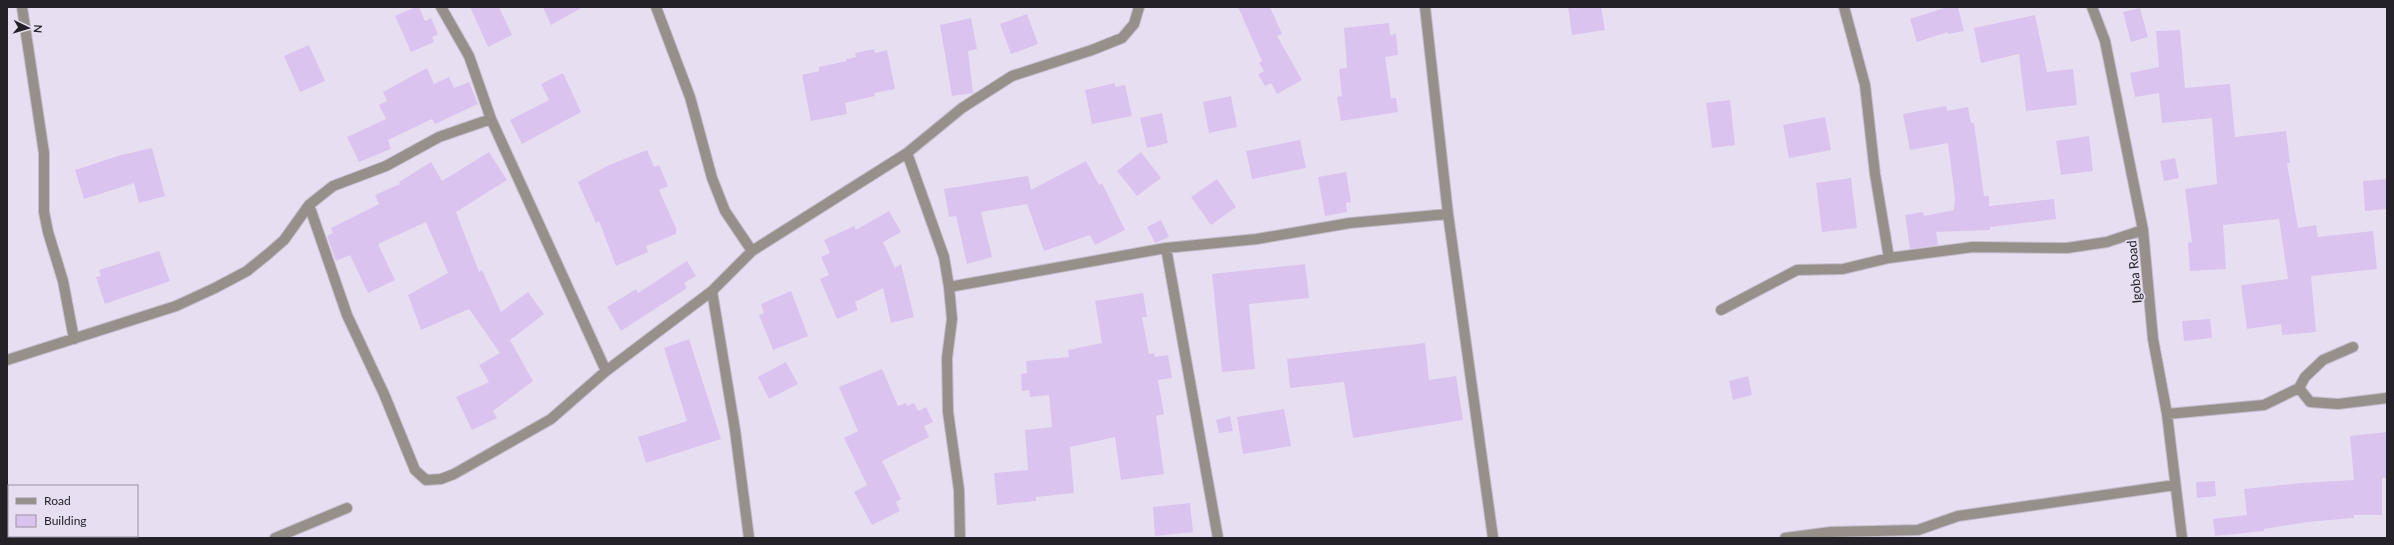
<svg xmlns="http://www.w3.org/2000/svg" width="2394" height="545" viewBox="0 0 2394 545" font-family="Lato,sans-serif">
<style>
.building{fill:#dac4ef}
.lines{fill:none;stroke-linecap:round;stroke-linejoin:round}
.minor-casing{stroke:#c5bccd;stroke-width:12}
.minor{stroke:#97908a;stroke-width:10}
.labels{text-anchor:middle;stroke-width:3.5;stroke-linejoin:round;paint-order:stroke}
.street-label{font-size:13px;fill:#242128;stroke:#e8def1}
</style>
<rect width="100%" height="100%" fill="#e8def1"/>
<!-- building -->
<path class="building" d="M416 7H419L425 21 431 18 438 34 432 37 434 42 411 52 395 16Z
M470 7H499L512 35 488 47Z
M543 7H583L551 25Z
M1238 7H1270L1282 34 1277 36 1302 80 1277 94 1271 83 1265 86 1258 74 1264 71 1259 63 1262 61Z
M1568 7H1601L1605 30 1572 35Z
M1947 7H1958L1964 31 1948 34V32L1917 42 1910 19Z
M2140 8 2148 37 2131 42 2123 12Z
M1027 14 1038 44 1011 54 1000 24Z
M2035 15 2047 72 2073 69 2077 105 2026 111 2019 54 1981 63 1974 28Z
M971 18 977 49 968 51 973 93 952 96 940 25Z
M1389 23 1390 35 1396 34 1398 55 1385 57 1391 98H1396L1398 112 1341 121 1337 97 1342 96 1339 69 1347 68 1344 28Z
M2180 30 2185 88 2230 84 2235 137 2286 131 2290 163H2287L2298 228 2316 225 2318 237 2373 231 2377 269 2311 276 2316 332 2282 335 2281 324 2247 329 2241 285 2288 279 2279 219 2223 225 2226 269 2190 271 2188 243 2192 242 2185 189 2217 184 2212 118 2162 123 2159 93 2135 97 2130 73 2159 67 2156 31Z
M309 45 325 81 300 92 284 56Z
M874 49 875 53 887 50 895 89 874 93 875 96 845 103 847 114 811 121 802 75 819 71V67L847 61 846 59 856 57 855 53Z
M427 68 434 84 449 77 454 88 469 82 478 104 435 124 432 119 388 140 391 149 359 162 347 137 386 119 379 105 387 101 383 92Z
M563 73 581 112 522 144 510 120 549 100 541 84Z
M1115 83V87L1125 85 1132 116 1092 124 1085 90Z
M1231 96 1237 127 1209 133 1203 102Z
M1730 100 1735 145 1712 148 1706 103Z
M1946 106 1947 111 1968 107 1971 123H1974L1984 196H1989V206L2054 199 2056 219 1990 227V230L1936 232 1938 245 1910 249 1905 215 1923 212 1924 216 1954 210 1955 198 1948 143 1910 150 1903 114Z
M1162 113 1168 143 1147 148 1140 118Z
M1825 117 1831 150 1789 158 1783 125Z
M2089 136 2093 171 2061 175 2056 141Z
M1300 140 1306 168 1252 179 1246 151Z
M152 148 165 196 139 203 134 183 84 199 75 170 121 155Z
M647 150 654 167 659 165 668 186 659 190 676 228V234L646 246 648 252 616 266 599 221 596 223 578 182 609 165Z
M489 152 507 180 456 212 479 272 482 270 501 312 528 292 544 314 510 340 533 381 493 411 497 418 472 430 456 397 489 382 479 365 500 353 469 309 421 330 408 295 448 273 426 222 378 244 395 280 368 293 350 255 336 261 327 236 333 233 331 228 379 204 375 195 400 184 399 182 431 162 442 181Z
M1141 152 1161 178 1137 196 1117 171Z
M2175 158 2179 178 2164 181 2160 161Z
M1086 161 1099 185 1102 183 1125 230 1095 245 1090 235 1044 251 1027 204 981 212 992 257 967 264 956 216 949 217 944 189 1028 176 1031 190Z
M1346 172 1351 202 1346 203 1347 212 1325 216 1318 177Z
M1851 178 1857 228 1822 232 1816 183Z
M1217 179 1236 207 1211 225 1191 197Z
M2387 179V209L2365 211 2363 181Z
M889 211 901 232 883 242 895 268 901 264 914 317 891 323 883 288 855 302 858 310 837 319 820 279 829 275 821 257 830 253 824 240 854 226 856 230Z
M1161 220 1169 237 1155 243 1147 227Z
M159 251 170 281 105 304 96 277 101 276 99 270Z
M687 261 696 276 684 283 687 288 621 331 607 307 636 289 638 293Z
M1305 264 1309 298 1249 304 1255 369 1222 372 1212 274Z
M791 291 808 336 773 350 759 315 764 313 761 304Z
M1143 293 1147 317H1142L1149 354 1154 353 1155 357 1168 355 1172 378 1158 380 1164 414 1156 416 1164 474 1121 480 1115 437 1070 447 1074 493 1036 497V501L997 505 994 473 1028 470 1025 430 1052 427 1049 395 1030 397 1029 390 1022 391 1021 374 1027 373 1026 361 1069 357 1068 350 1102 343 1095 301Z
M2210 319 2212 338 2184 341 2182 321Z
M689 339 721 439 646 463 638 437 687 421 664 348Z
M1425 343 1429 380 1456 376 1463 420 1353 438 1344 382 1290 388 1287 359Z
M786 362 798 384 769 399 758 377Z
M882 369 898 406 906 403 907 406 914 403 918 411 926 407 933 422 924 426 929 437 882 461 901 499 896 502 900 511 872 525 854 492 867 485 844 438 858 431 839 387Z
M1748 376 1752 395 1733 400 1729 381Z
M1284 409 1291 446 1243 454 1237 417Z
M1230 416 1233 431 1219 433 1216 420Z
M2387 432V478H2382V515H2354V518L2307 522 2264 529V531L2215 536 2213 519 2247 515 2244 489 2302 483 2354 480 2350 436Z
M2215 481 2216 496 2197 498 2196 482Z
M1190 503 1193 532 1155 536 1153 507Z"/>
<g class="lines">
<defs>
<path id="minor" d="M22 7 44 153V212L48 232 63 281 74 339
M441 7 469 56 491 119 606 371
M656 7 690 97 712 178 725 211 752 251
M1425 7 1448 214 1493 538
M1844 7 1865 85 1875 174 1889 258
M2092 7 2105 41 2143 230 2153 339 2167 414 2182 538
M907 153 944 257 949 287 952 319 947 358 948 412 959 490 960 538
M309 205 347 315 384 394 415 470 426 480 441 479 454 474 551 419 606 371 712 291 752 251 907 153 962 108 1012 76 1092 50 1122 38 1134 24 1139 7
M1166 248 1218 538
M949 287 1166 248 1257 239 1350 223 1448 214
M712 291 735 430 749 538
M1721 310 1797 270 1843 269 1889 258 1973 247 2067 248 2107 242 2143 230
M7 360 176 306 215 288 247 271 268 254 284 240 309 205 333 186 386 166 439 137 491 119
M2299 388 2310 402 2338 404 2387 398
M2167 414 2264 405 2299 388 2305 377 2323 360 2353 347
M275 538 347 508
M1785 538 1831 532 1918 530 1958 516 2175 485"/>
</defs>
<!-- minor casing -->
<use href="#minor" class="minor-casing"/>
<!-- minor -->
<use href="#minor" class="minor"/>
</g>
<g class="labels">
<!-- street labels -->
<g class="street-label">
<text transform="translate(2134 272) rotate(-95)" y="5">Igoba Road</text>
</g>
</g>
<!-- border -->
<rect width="2394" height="545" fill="none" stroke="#242128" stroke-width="16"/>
<!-- legend -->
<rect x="8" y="485" width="130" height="52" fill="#e8def1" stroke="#9a92a1"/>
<rect x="16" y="498" width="20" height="6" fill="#97908a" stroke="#9a92a1"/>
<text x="44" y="505" font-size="12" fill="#242128">Road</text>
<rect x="16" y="515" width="20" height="12" fill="#dac4ef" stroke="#9a92a1"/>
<text x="44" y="525" font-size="12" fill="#242128">Building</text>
<!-- north arrow -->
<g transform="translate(28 28) rotate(95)" stroke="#e8def1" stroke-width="3" paint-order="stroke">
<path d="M0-3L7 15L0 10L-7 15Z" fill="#242128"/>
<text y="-6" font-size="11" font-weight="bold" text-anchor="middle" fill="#242128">N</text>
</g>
</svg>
